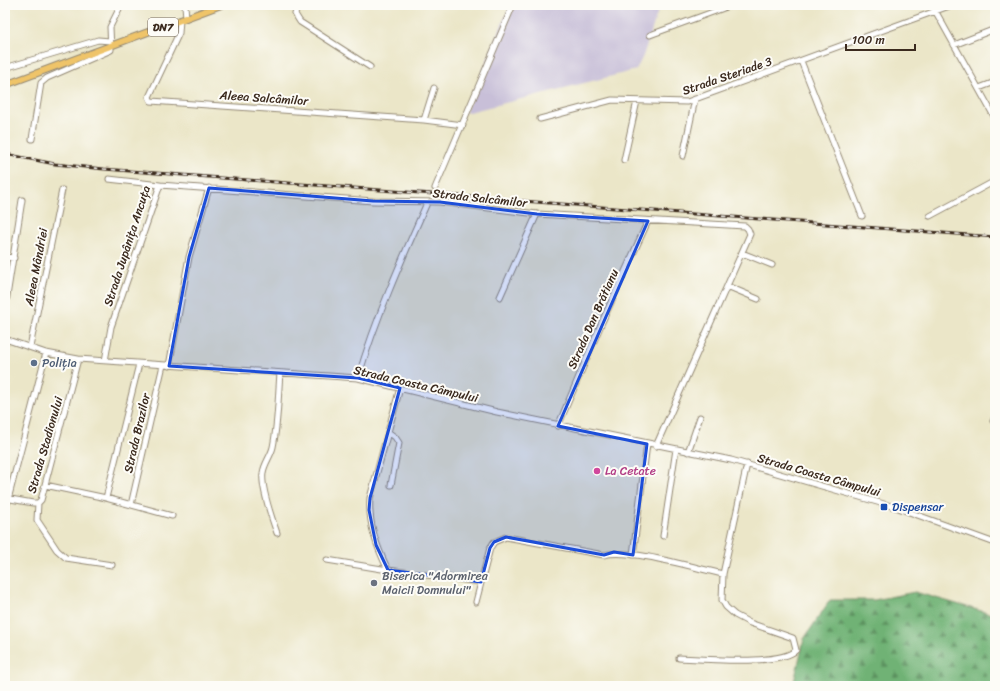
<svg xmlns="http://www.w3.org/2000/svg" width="1000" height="691" viewBox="0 0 1000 691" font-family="Sriracha,sans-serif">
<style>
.industrial{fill:#c8bfd8}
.forest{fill:url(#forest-firs);stroke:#556e4a}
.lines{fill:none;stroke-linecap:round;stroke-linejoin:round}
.minor-casing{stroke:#938873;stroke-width:7}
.major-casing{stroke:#938873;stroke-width:8}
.minor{stroke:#fff;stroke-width:5}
.major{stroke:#efc469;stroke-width:6}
.rail-casing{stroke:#3b2a1e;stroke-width:3}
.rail{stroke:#fdfcf7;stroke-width:1.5;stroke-dasharray:4.5;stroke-linecap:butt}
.marked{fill:#1d4ed8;fill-opacity:0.2;stroke:#1d4ed8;stroke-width:3;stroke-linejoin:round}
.service-dot{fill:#5c6f8a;stroke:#fdfcf7;stroke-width:1.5}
.hotel-dot{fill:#d1479c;stroke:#fdfcf7;stroke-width:1.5}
.transit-dot{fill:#1a4fb4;stroke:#fdfcf7;stroke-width:1.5}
.worship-dot{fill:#6b7280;stroke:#fdfcf7;stroke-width:1.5}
.labels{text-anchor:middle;stroke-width:4;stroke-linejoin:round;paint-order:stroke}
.shield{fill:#fdfcf7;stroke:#75695f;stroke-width:1}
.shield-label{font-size:11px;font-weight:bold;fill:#3b2a1e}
.street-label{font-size:12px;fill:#3b2a1e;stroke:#fdfcf7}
.service-label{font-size:12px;fill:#4e5e75;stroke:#fdfcf7;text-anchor:start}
.hotel-label{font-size:12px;fill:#b23c85;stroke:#fdfcf7;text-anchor:start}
.transit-label{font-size:12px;fill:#164399;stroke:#fdfcf7;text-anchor:start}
.worship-label{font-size:12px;fill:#5b616d;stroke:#fdfcf7;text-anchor:start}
</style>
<defs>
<pattern id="forest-firs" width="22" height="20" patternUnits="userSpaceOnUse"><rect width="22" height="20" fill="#6fb275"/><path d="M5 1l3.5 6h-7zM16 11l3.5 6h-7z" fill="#5c915f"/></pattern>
</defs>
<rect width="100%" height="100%" fill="#fdfcf7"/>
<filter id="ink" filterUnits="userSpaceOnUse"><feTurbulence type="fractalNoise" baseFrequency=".025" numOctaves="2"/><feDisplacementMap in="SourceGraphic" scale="8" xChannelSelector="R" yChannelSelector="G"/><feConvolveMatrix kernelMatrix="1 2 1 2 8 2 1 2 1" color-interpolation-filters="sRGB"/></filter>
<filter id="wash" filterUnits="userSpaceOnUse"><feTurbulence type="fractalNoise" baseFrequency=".012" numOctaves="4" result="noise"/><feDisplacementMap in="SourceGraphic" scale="16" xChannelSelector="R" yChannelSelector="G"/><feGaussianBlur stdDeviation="0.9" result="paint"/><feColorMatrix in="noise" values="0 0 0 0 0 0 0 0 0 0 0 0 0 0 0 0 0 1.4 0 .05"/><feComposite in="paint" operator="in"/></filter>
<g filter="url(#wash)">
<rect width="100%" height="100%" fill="#ebe6c8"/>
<!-- industrial -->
<path class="industrial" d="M510 5H660L643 56 636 70 465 113Z"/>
<!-- forest -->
<path class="forest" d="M915 592 995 615V686H793L804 639 830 600H874Z"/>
</g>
<g filter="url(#ink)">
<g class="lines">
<defs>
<path id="minor" d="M185 5 186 18
M298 5 295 14 300 22 370 67
M932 5 995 118
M180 20 179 33 149 97 151 101 424 120 463 125
M650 35 732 5
M954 45 995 29
M801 61 862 216
M5 68 98 40 110 41
M979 88 995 82
M540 119 612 100 687 102 952 5
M424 120 434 88
M32 139 41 83 47 78 111 50 110 27 121 5
M683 156 695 99
M624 160 637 101
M160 185 373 201 440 202 537 214 745 226 748 229 750 234 656 446
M435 188 513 5
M930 216 995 181
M742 253 772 265
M5 257 14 258
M727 286 758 299
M500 297 537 214
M5 309 22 200
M5 339 46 353 78 359 358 378 497 412 731 460 898 508 995 543
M30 347 62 190
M105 361 111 327 160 185 109 179
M169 366 189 257 209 188
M358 378C376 318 401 261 427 203
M993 421 995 417
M558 426 602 322 648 221
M388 432 395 437 399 443 391 485
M688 452 700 417
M45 485 106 498 139 364
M5 498 33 503H38L41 500 78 359
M106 498 172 516
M38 503 37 520 57 550 66 558 112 565
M131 505 163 365
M5 511 46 353
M277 533C272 519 261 486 263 473 264 464 271 456 273 447 278 423 278 398 280 373
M663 536 676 449
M633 555 647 444
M327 560 388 570 481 582
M388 570C377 547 368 524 370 498L400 388
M476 602 490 548 494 542 506 537 604 555C628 548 695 568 723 574
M679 658C701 659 781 666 796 650L793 638 750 623 735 615 726 607 722 600 723 574 747 464"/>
<path id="major" d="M5 85 221 5"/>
</defs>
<!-- minor casing -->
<use href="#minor" class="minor-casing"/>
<!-- major casing -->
<use href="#major" class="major-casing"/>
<!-- minor -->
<use href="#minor" class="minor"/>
<!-- major -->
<use href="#major" class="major"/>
<defs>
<path id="rail" d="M5 154 55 164 104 169 995 237"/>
</defs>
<!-- rail casing -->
<use href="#rail" class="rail-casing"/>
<!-- rail -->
<use href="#rail" class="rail"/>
</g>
</g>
<!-- marked area -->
<path class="marked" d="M209 188 373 201 440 202 537 214 648 221 558 426 647 444 633 555 614 552 604 555 506 537 494 542 490 548 481 582 388 570 376 545 369 510 370 498 400 388 358 378 169 366 189 257Z"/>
<!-- markers -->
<circle class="service-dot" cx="34" cy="363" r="4"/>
<circle class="hotel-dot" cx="597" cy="471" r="4"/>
<rect class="transit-dot" x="880" y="503" width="8" height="8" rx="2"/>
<circle class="worship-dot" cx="374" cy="583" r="4"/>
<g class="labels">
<!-- shield labels -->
<rect class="shield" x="148" y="18" width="30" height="18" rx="3"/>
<g class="shield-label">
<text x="163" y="31">DN7</text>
</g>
<!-- street labels -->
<g class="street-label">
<text transform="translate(727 76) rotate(-19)" y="4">Strada Steriade 3</text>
<text transform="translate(264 98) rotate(4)" y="4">Aleea Salcâmilor</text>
<text transform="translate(480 198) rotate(6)" y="4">Strada Salcâmilor</text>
<text transform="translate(127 246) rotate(-72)" y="4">Strada Jupânița Ancuța</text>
<text transform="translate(36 267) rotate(-79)" y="4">Aleea Mândriei</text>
<text transform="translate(593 319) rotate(-66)" y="4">Strada Dan Brătianu</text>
<text transform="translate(416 384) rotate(13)" y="4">Strada Coasta Câmpului</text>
<text transform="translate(137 433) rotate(-77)" y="4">Strada Brazilor</text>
<text transform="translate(45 445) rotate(-74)" y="4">Strada Stadionului</text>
<text transform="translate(819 475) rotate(16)" y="4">Strada Coasta Câmpului</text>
</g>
<!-- service labels -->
<g class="service-label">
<text x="42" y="367">Poliția</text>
</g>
<!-- hotel labels -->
<g class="hotel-label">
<text x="605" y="475">La Cetate</text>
</g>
<!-- transit labels -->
<g class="transit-label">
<text x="892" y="511">Dispensar</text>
</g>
<!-- worship labels -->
<g class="worship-label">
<text x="382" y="580">Biserica "Adormirea<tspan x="382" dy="14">Maicii Domnului"</tspan></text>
</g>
</g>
<!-- margin -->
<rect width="1000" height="691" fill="none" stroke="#fdfcf7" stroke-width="20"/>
<!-- scale -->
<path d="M846 44v6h69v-6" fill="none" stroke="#3b2a1e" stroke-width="2"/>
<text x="852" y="44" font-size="12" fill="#3b2a1e" stroke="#fdfcf7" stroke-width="3" paint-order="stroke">100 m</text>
</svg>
